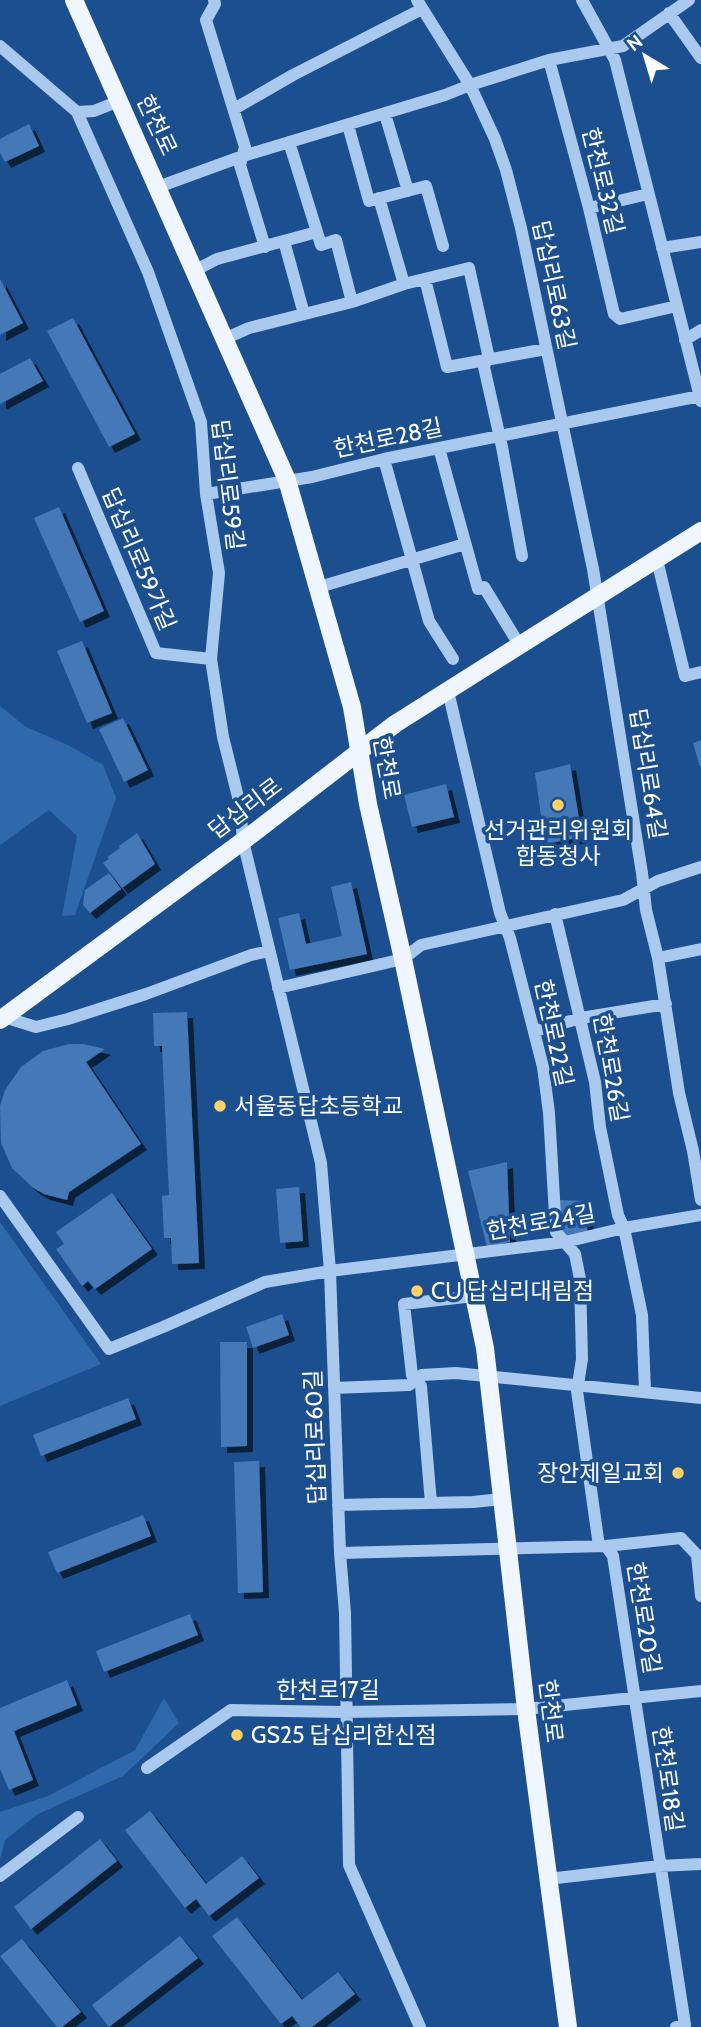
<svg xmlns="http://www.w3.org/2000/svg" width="701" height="2027" viewBox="0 0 701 2027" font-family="Cabin,'Noto Sans KR',sans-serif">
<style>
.green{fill:#2e69ad}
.building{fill:#4478b7;filter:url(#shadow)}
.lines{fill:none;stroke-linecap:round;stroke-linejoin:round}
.minor{stroke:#a9c9ee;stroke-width:12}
.major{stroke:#f0f6ff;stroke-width:18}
.poi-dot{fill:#ffd166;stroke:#1b4f8f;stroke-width:2.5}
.labels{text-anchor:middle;stroke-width:7;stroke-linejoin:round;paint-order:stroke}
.street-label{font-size:23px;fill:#fff;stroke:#1b4f8f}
.poi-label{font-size:23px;fill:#fff;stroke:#1b4f8f;text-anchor:start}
</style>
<defs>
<filter id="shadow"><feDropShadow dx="6" dy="6" stdDeviation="0" flood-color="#0009"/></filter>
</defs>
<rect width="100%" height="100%" fill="#1b4f8f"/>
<!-- green -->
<path class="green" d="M0 706 26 727 68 745 103 765 116 798 75 915 62 916 77 836 49 810 0 845Z
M0 1222 101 1364 0 1406Z
M164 1698 179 1723 123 1776 38 1814 5 1840 0 1860V1812L48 1796 135 1750Z"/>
<!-- building -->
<path class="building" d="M29 124 39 146 5 162 0 153V139Z
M0 279 23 323 0 335Z
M73 318 135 434 109 447 47 331Z
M30 358 43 381 0 404V374Z
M59 507 104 611 80 622 34 518Z
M82 641 112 713 87 723 57 651Z
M123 718 148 770 124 782 99 729Z
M701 740V767H700L693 743Z
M570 764 582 837 545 844 535 773Z
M446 784 454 817 412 827 404 795Z
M137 833 155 864 122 888 103 863 109 859 107 857 120 848 119 846Z
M109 873 121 889 90 913 83 905 85 890Z
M351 882 367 954 290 970 278 918 299 913 306 944 342 936 331 887Z
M187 1012 199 1263 172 1264 171 1238H164L162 1196 169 1195 162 1046H154L153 1013Z
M69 1044H83L105 1049 86 1062 141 1144 69 1192 67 1200 44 1194 32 1187 12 1168 1 1143 0 1106 5 1090 21 1067 43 1051Z
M507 1162 510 1242 487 1247 468 1171Z
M299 1187 303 1241 280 1243 276 1189Z
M112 1193 152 1249 95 1289 88 1281 82 1286 56 1249 64 1244 56 1232Z
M557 1200 588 1201 587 1233 568 1237 560 1227Z
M282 1314 289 1335 253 1348 246 1327Z
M220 1342H247V1446L221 1447Z
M128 1398 136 1419 41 1456 33 1435Z
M259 1461 263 1592 238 1593 234 1462Z
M143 1515 151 1536 57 1573 48 1552Z
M190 1614 198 1635 104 1672 96 1651Z
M67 1680 77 1705 14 1731 33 1780 9 1790 0 1769V1708Z
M150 1811 206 1884 242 1856 259 1878 209 1916 196 1899 185 1908 125 1830Z
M100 1839 117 1861 31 1929 14 1907Z
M237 1917 302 2000 338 1972 355 1994 312 2027H301L292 2016 281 2024 212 1936Z
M180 1936 198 1958 109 2027 92 2005Z
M22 1939 81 2012 62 2027H57L0 1956Z"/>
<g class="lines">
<!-- minor -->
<path class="minor" d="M214 0 215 4 206 20 245 147 240 165 265 247
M417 0 470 85 495 139 506 170 521 228 593 569 642 873 646 910 658 958 679 1093 693 1151 701 1200
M582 0 615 60 701 401
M669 13 701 58
M0 46 77 112 94 111 119 101
M549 60 589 208 614 314 620 319 677 306
M234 109 293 75 422 9
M77 112 148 272 201 422 206 494 219 573 211 659 223 737 240 805 243 841 321 1163 330 1271 340 1553 345 1613 349 1865 420 2027
M385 114 408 191
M348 125 369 201 426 186 443 246
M289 142 317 232
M158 187 243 156 445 95 470 85 549 60 623 46 689 0
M379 198 404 284
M589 208 648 194
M284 241 304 314
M662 248 701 242
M194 271 217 259 317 232 321 245 336 240 352 302
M425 279 447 367 546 349
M224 339 249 328 352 302 404 284 469 268 488 354 484 367 502 447 522 556
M685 340 701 330
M439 448 478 589 484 587 520 646
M384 459 429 621 453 659
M78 468 156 653 211 659
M206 494 312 477 384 459 700 396
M657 560 685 676 701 672
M319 587 465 544
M448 691 500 913 510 938 543 1067 549 1113 556 1232 575 1254 580 1279 582 1359 577 1391 599 1546
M555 914 595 1082 600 1127 618 1215 624 1228 642 1315 645 1391
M658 958 701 949
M278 988 403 959 421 945 623 900 658 881 701 867
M4 1017 36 1027 68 1019 146 994 251 955 269 951
M535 1031 581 1018 666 1004
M0 1196 109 1349 163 1327 265 1282 330 1271 565 1242 624 1228 701 1215
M334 1388 409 1385 422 1375 456 1373 701 1398
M431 1503 421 1386 412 1375 404 1304 474 1296
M338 1505 473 1502 502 1499
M606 1546 613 1556 685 2025 676 2027
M340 1553 606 1546 681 1538 697 1555 701 1596
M147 1768 231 1710 345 1712 526 1709 701 1691
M0 1876 78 1817
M548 1879 659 1866 701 1864"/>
<!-- major -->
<path class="major" d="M74 0 287 480 352 707 368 804 403 959 485 1348 526 1709 568 2027
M0 1020 243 841 395 724 701 531"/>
</g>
<!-- markers -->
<g class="poi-dot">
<circle cx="558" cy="805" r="7"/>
<circle cx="220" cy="1106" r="7"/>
<circle cx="417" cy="1291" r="7"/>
<circle cx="678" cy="1473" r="7"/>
<circle cx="237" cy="1735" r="7"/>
</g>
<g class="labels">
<!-- street labels -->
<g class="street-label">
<text transform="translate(157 125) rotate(65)" y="8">한천로</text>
<text transform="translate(603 181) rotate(76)" y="8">한천로32길</text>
<text transform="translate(554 285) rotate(78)" y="8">답십리로63길</text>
<text transform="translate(388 438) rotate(-12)" y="8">한천로28길</text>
<text transform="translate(228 485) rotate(83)" y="8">답십리로59길</text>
<text transform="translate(139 559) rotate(67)" y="8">답십리로59가길</text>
<text transform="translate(387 768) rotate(80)" y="8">한천로</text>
<text transform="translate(648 774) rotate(81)" y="8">답십리로64길</text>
<text transform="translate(245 808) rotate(-37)" y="8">답십리로</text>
<text transform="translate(554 1033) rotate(78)" y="8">한천로22길</text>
<text transform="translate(611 1068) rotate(80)" y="8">한천로26길</text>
<text transform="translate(541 1222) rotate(-10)" y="8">한천로24길</text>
<text transform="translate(315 1437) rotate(-92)" y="8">답십리로60길</text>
<text transform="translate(644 1618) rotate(81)" y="8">한천로20길</text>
<text x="328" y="1698">한천로17길</text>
<text transform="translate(551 1711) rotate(83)" y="8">한천로</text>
<text transform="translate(668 1779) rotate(82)" y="8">한천로18길</text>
</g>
<!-- poi labels -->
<g class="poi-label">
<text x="558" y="838" text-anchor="middle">선거관리위원회<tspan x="558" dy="26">합동청사</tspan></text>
<text x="234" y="1114">서울동답초등학교</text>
<text x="431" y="1299">CU 답십리대림점</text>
<text x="664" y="1481" text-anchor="end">장안제일교회</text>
<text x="251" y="1743">GS25 답십리한신점</text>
</g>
</g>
<!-- north arrow -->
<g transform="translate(645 56) rotate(322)" stroke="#1b4f8f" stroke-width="5" paint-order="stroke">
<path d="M0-5L12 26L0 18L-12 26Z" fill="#ffffff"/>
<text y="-10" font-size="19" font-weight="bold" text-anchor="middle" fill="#ffffff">N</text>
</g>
</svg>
